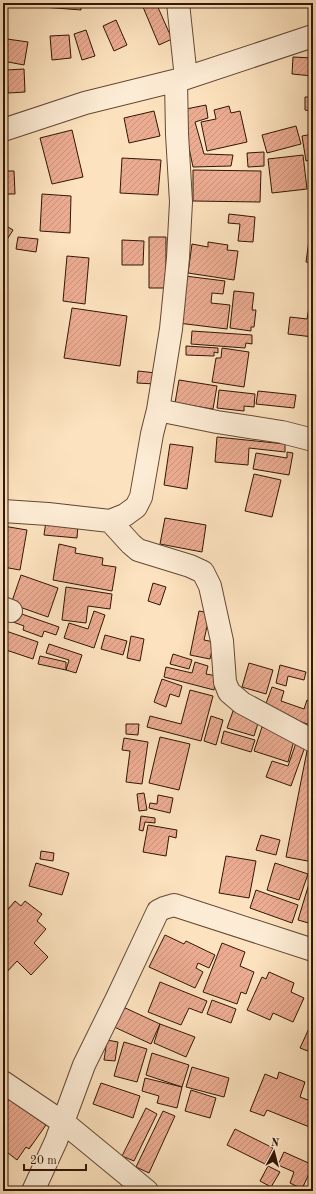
<svg xmlns="http://www.w3.org/2000/svg" width="316" height="1194" viewBox="0 0 316 1194" font-family="'Old Standard TT',serif">
<style>
.building{fill:url(#building-hatch);stroke:#321605}
.lines{fill:none;stroke-linecap:round;stroke-linejoin:round}
.street-casing{stroke:#644933;stroke-width:24}
.street{stroke:#fdecd5;stroke-width:22}
</style>
<defs>
<pattern id="building-hatch" width="6" height="6" patternUnits="userSpaceOnUse"><rect width="6" height="6" fill="#ecac92"/><path d="M-1 1l2-2M0 6l6-6M5 7l2-2" fill="none" stroke="#cb937c"/></pattern>
</defs>
<rect width="100%" height="100%" fill="#fce2be"/>
<filter id="stains"><feTurbulence type="fractalNoise" baseFrequency=".005" numOctaves="4"/><feColorMatrix values="0 0 0 0 .2 0 0 0 0 .09 0 0 0 0 .02 0 0 0 .5 -.17"/></filter>
<radialGradient id="worn" r=".72"><stop offset=".6" stop-color="#630" stop-opacity="0"/><stop offset="1" stop-color="#630" stop-opacity=".3"/></radialGradient>
<!-- building -->
<path class="building" d="M44 3H81V10L43 7Z
M153 3H156L172 39 159 45 143 7Z
M116 20 127 45 114 51 103 26Z
M86 30 95 56 82 60 74 34Z
M69 35 71 58 52 60 50 36Z
M7 39 28 42 24 65 3 61Z
M293 57 313 58V76L292 74Z
M24 69 25 92 8 93 7 70Z
M305 97H313V129H309L310 111 305 110Z
M206 105 208 118 195 122 204 154 233 155 231 166 193 167 181 110Z
M229 106 231 113 240 111 247 142 207 151 201 122 216 119 214 110Z
M154 111 160 136 129 143 124 118Z
M296 126 301 144 267 153 262 135Z
M72 130 83 177 52 184 40 138Z
M313 134V159L306 161 302 136Z
M264 152V166L248 167 247 153Z
M303 155 307 189 272 193 268 159Z
M122 158 161 160 158 195 120 193Z
M193 170 261 171 260 202 193 201Z
M3 171H14L15 194H3Z
M42 194 71 196 70 233 40 231Z
M313 212V263L306 262Z
M229 214 255 217 253 242 238 241 240 224 228 223Z
M3 224 13 230 8 238 3 235Z
M18 237 38 239 36 252 16 249Z
M149 237H166V288H149Z
M122 240 144 241 143 265H122Z
M208 242 228 245 227 250 238 251 234 280 188 273 192 244 208 247Z
M67 256 89 258 85 304 63 301Z
M185 276 225 281 223 294 212 293 211 303 230 305 227 329 178 323Z
M313 284V337L288 334 290 317 307 319Z
M234 291 254 293 252 310H256L254 327H251V331L230 328Z
M72 308 127 316 120 366 64 358Z
M192 331 252 335V344L246 343 245 348 191 344Z
M186 346 218 348V353L214 352V356L186 355Z
M222 348 249 352 244 387 212 382 216 358H221Z
M138 371 156 373 155 384 137 383Z
M179 380 217 386 213 409 175 403Z
M219 390 255 394 254 407 244 406V411L217 408Z
M258 391 296 395 294 408 256 404Z
M217 437 285 444V452L249 448 248 465 215 462Z
M170 444 193 447 187 489 164 485Z
M287 452 293 453 289 475 253 469 256 453 287 458Z
M254 474 281 480 272 517 245 511Z
M165 518 206 525 202 552 160 544Z
M46 521 78 524 77 538 44 535Z
M3 526 27 530 20 570 3 567Z
M59 544 76 548 75 553 103 558 102 565 116 567 112 591 53 580Z
M21 575 58 588 48 617 11 604Z
M153 583 166 587 160 605 148 601Z
M66 587 112 594 110 609 88 606 86 623 62 620Z
M94 611 105 615 94 648 64 638 69 623 88 629Z
M199 611 210 613 204 640 214 642 210 659 190 655Z
M16 612 59 627 56 635 44 631 42 637 23 630 24 626 13 622Z
M3 630 38 642 33 659 3 649Z
M105 635 127 641 123 655 101 649Z
M131 636 144 639 140 661 127 658Z
M49 644 82 655 76 673 66 670 69 660 46 653Z
M173 654 192 660 189 669 170 664Z
M40 656 66 662V670L38 664Z
M195 662 208 666 206 674 217 676 214 690 164 677 166 667 192 673Z
M249 663 273 670 266 694 242 687Z
M280 665 306 672 304 680 288 676 286 686 276 683Z
M162 679 182 686 179 697 170 694 166 707 154 702Z
M272 687 284 691 281 701 304 709 307 700 313 702V726L264 709Z
M190 690 213 696 201 741 147 727 150 716 181 724Z
M233 711 259 720 254 736 227 728Z
M211 716 223 720 216 745 204 741Z
M126 724H139L138 735 126 734Z
M262 727 295 737 288 762 254 751Z
M224 731 255 740 251 752 221 743Z
M160 737 190 744 179 790 149 783Z
M124 738 148 742 142 784 126 782 130 751 122 750Z
M297 740 306 744 291 786 266 777 272 761 288 766Z
M307 751 313 752V862L286 857Z
M144 793 147 810 139 811 137 794Z
M158 795 173 798 170 813 149 808 150 803 157 804Z
M141 816 155 818V823L145 822 143 831 139 830Z
M148 825 177 830 176 838 169 836 166 856 143 852Z
M261 835 280 840 276 855 256 850Z
M41 851 54 853 53 861 40 859Z
M226 856 256 861 249 898 219 893Z
M36 863 69 873 62 895 29 886Z
M275 863 308 874 299 900 267 890Z
M311 877H313V929L311 928 312 924 298 920Z
M256 890 298 905 292 923 250 908Z
M15 901 21 906 25 901 42 914 37 921 46 929 34 943 48 957 31 975 17 961 5 974 3 973V915Z
M165 935 184 944 186 941 215 955 209 968 198 963 196 968 203 972 195 988 149 967Z
M222 943 245 952 240 966 254 972 246 994 241 992 237 1004 203 992Z
M269 972 294 983 291 992 304 998 293 1022 273 1013 270 1020 247 1010 262 977 266 979Z
M160 982 207 1001 202 1013 189 1008 181 1025 148 1012Z
M212 1000 236 1009 231 1023 207 1014Z
M121 1006 160 1024 151 1044 112 1026Z
M160 1024 195 1037 186 1057 154 1043Z
M311 1024 313 1025V1053L300 1048Z
M107 1040 118 1042 115 1061 104 1060Z
M124 1042 147 1049 137 1082 114 1076Z
M152 1053 189 1065 182 1087 146 1075Z
M192 1067 229 1078 224 1097 186 1087Z
M279 1072 305 1082 300 1097 313 1102V1124L312 1128 267 1110 264 1116 250 1111 265 1074 277 1079Z
M145 1078 182 1087 177 1108 157 1103 159 1096 142 1091Z
M101 1083 140 1096 133 1118 93 1104Z
M191 1090 216 1098 210 1118 185 1111Z
M9 1099 46 1125 29 1149 26 1147 17 1160 3 1149V1107Z
M146 1108 157 1114 134 1161 122 1156Z
M163 1111 175 1116 149 1173 136 1167Z
M235 1129 273 1148 265 1164 227 1145Z
M284 1152 313 1165 302 1189 290 1183 294 1172 278 1165Z
M268 1166 280 1172 271 1187 260 1181Z"/>
<g class="lines">
<defs>
<path id="street" d="M178 3 186 78
M3 130 85 103 186 78 313 36
M158 410 217 422 282 432 313 440
M3 511 48 514 110 521 131 544 138 550 190 566 203 572 210 586 222 641 225 682 229 692 242 703 313 741
M110 521 125 515 136 507 141 497 152 434 158 410 171 329 178 258 181 202 177 134 176 81
M3 608 11 611
M3 1082 68 1126 147 1191
M33 1191 56 1141 84 1065 117 998 158 911 164 908 174 905 313 950"/>
</defs>
<!-- street casing -->
<use href="#street" class="street-casing"/>
<!-- street -->
<use href="#street" class="street"/>
</g>
<!-- margin -->
<rect width="316" height="1194" fill="none" stroke="#fce2be" stroke-width="16"/>
<rect x="4" y="4" width="308" height="1186" fill="none" stroke="#321605" stroke-width="2"/>
<rect x="8" y="8" width="300" height="1178" fill="none" stroke="#321605"/>
<!-- north arrow -->
<g transform="translate(274 1152) rotate(7)" stroke="#fdecd5" stroke-width="3" paint-order="stroke">
<path d="M0-3L7 15L0 10L-7 15Z" fill="#321605"/>
<text y="-6" font-size="11" font-weight="bold" text-anchor="middle" fill="#321605">N</text>
</g>
<!-- scale -->
<path d="M24 1164v6h62v-6" fill="none" stroke="#321605" stroke-width="2"/>
<text x="30" y="1164" font-size="12" fill="#321605" stroke="#fdecd5" stroke-width="3" paint-order="stroke">20 m</text>
<rect width="100%" height="100%" filter="url(#stains)"/>
<rect width="100%" height="100%" fill="url(#worn)"/>
</svg>
